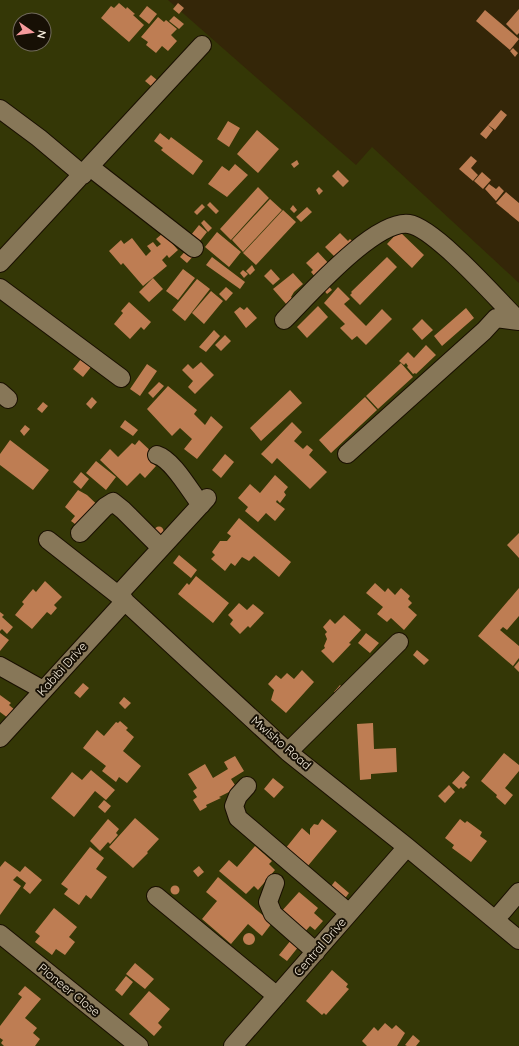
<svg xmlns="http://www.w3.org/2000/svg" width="519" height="1046" viewBox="0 0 519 1046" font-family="Quicksand,sans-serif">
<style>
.green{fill:#343706;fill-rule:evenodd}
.building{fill:#be7d53}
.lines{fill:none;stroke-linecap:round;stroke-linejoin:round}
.minor-casing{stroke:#190f00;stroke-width:20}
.minor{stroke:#877758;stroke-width:18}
.labels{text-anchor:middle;stroke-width:4;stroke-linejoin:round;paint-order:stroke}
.street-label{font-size:12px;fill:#f9f0df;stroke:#171005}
</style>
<rect width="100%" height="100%" fill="#342608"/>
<!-- green -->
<path class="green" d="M0 0H168L356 165 372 147 519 283V1046H0ZM20 20H44V44H20Z"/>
<!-- building -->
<path class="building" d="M119 3 126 9 127 7 135 14 133 15 144 25 129 42 101 18 111 6 114 8Z
M178 3 184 8 179 14 173 9Z
M147 6 157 14 149 24 139 16Z
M519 9V33L517 35 506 24Z
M485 10 519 39 510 50 476 21Z
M174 16 184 24 179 29 169 21Z
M158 17 164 22 166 20 177 29 171 35 177 41 168 51 162 46 156 53 146 45 148 42 141 37Z
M513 48 518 53 515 57 510 51Z
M151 75 157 80 151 86 145 81Z
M501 110 507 115 495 130 488 125Z
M228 121 240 128 229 147 217 139Z
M488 125 493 130 486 139 480 134Z
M257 130 279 149 258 173 237 154Z
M160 133 169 140 171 137 203 161 193 175 161 150 163 148 154 141Z
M471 156 477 161 471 168 478 175 473 181 459 169Z
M297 160 299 164 294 168 291 164Z
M235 164 248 175 227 197 208 184 222 166 229 171Z
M338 170 349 181 343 187 332 176Z
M482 172 491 180 483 189 474 181Z
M489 184 496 189 499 186 504 191 496 201 485 189Z
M258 187 269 198 231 240 220 229Z
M319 187 323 191 319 195 316 190Z
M506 192 519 203V222L496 203Z
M270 199 282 210 243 252 232 240Z
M210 202 219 211 216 214 207 205Z
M202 204 205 207 197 215 194 212Z
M293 205 297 210 294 213 290 209Z
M307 207 312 212 301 222 296 217Z
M283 210 296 222 256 265 243 253Z
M204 220 212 228 208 232 201 223Z
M199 225 207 232 195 247 187 240Z
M399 231 424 255 412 268 387 244Z
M217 232 241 252 229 267 205 247Z
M163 233 178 250 169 258 167 255 162 260 167 266 143 286 123 263 121 265 109 251 121 240 124 244 132 238 146 256 151 251 147 246 153 242 157 247 161 244 156 239Z
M340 233 348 241 350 239 354 243 337 259 325 247Z
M189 247 196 253 187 263 180 257Z
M318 252 330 265 316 278 311 272 313 270 306 263Z
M212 257 245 282 240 289 206 265Z
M387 257 397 267 360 305 350 295 352 293 351 292Z
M252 265 255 270 250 275 246 271Z
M183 269 195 278 178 300 166 291Z
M271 269 280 279 273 285 264 276Z
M243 270 248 274 244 278 240 273Z
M293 273 303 284 294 292 291 297 293 299 287 305 273 289Z
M153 278 163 289 149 302 139 292Z
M197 279 210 289 185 321 172 310Z
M326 283 332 290 327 294 321 287Z
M226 287 233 293 226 301 219 294Z
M338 287 350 299 344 304 366 326 382 309 392 319 366 345 357 336 352 340 340 328 345 324 324 303Z
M211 291 223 301 204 324 192 313Z
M129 302 151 322 144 330 141 327 130 339 114 324 123 313 121 311Z
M318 306 328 317 307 338 297 327Z
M240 307 244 310 247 307 257 318 246 328 234 312Z
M466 308 474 318 442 346 434 336Z
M422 319 433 330 422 340 412 329Z
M214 330 220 336 206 352 199 347Z
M225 335 231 341 221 351 215 345Z
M426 345 436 355 416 374 415 373 413 374 407 367 408 366 406 363 404 365 399 361 408 352 414 358Z
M81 359 91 367 83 377 73 369Z
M201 362 214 375 195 394 188 387 193 381 182 370 188 364 193 369Z
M401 363 413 377 378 409 366 396Z
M147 364 157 371 140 396 130 389Z
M159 382 164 386 153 398 148 393Z
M168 386 197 410 194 414 205 425 211 416 223 427 197 459 184 449 192 439 180 428 172 436 147 409Z
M290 390 302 403 261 441 250 428Z
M92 397 97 402 91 409 86 404Z
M365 397 377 410 331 453 319 440Z
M43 402 48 406 42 413 37 409Z
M125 420 138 430 133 436 120 427Z
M292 422 302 432 294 441 303 449 307 445 313 450 309 455 327 472 310 489 277 458 272 464 261 454Z
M25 425 30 429 24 436 20 431Z
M10 440 49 470 33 490 0 465V454Z
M139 440 155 455 150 461 156 466 145 478 140 473 127 486 100 460 110 449 118 457 132 443 135 445Z
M225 454 234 462 221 478 212 470Z
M96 461 116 477 106 490 86 473Z
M81 472 89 479 81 489 73 482Z
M275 475 288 487 284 492 286 495 280 503 277 500 276 502 285 509 275 521 266 513 258 522 245 511 248 507 238 498 250 484 260 493Z
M78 490 87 495 106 513 83 530 71 521 75 516 65 507Z
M239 518 291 562 279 577 254 556 249 561 242 557 235 566 231 563 225 571 211 559 215 555 212 552 220 541H227L231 536 227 533Z
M154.5 531a4.5 4.5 0 1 1 9 0a4.5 4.5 0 1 1-9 0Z
M519 533V558L507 545Z
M179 555 197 570 191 578 173 563Z
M196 576 229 603 213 623 178 594 187 583 189 585Z
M45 581 62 597 54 605 57 608 51 615 47 612 32 629 15 615 24 604 22 602 33 589 36 592Z
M375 583 385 592 388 588 395 595 401 588 410 596 408 599 412 603 408 607 417 615 404 630 391 618 387 622 377 614 383 607 366 593Z
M519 588V616L507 630 503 627 500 630 519 646V658L513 666 478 636Z
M239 603 247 610 253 604 264 613 250 628 248 626 240 634 230 624 233 620 228 615Z
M0 612 4 615 2 617 13 627 7 634 2 629 0 631Z
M344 615 361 630 349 643 351 644 333 663 321 651 325 648 324 646 327 639 325 634 327 632 323 627 330 619 335 624Z
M0 633 9 640 0 651Z
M366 633 379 643 370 653 358 643Z
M417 650 429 660 424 665 413 655Z
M519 661V672L514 667Z
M302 670 314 682 286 713 271 700 274 690 268 684 276 675 281 679 287 673 294 679Z
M83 683 89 688 80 698 74 693Z
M340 685 344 689 338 696 334 692Z
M0 695 11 703 9 705 15 710 8 718 0 712Z
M124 697 131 703 125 709 119 703Z
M120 721 128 728 126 730 134 737 123 751 141 766 127 783 119 777 116 782 102 771 106 766 83 748 97 730 104 736 116 722 118 723Z
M373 723 374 749 396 748 397 772 371 774V779L360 780 357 724Z
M504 753 519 765V771L505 788 513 795 505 805 496 797 497 795 481 781Z
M235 756 244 771 231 779 237 788 219 797 221 798 206 805 207 807 200 811 193 800 197 797 193 791 197 788 188 774 205 764 213 778 228 769 224 762Z
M91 770 115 790 106 800 95 791 74 817 51 798 72 772 82 780Z
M463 771 470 777 465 783 467 785 463 789 461 787 459 789 452 783Z
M273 778 284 787 274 798 264 789Z
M449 785 455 792 445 803 438 796Z
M104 800 111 806 105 813 98 807Z
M135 818 159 839 147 852 148 853 133 868 109 847Z
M108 819 119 829 116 833 118 835 110 844 108 842 100 851 90 841Z
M322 819 337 831 307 867 285 849 302 828 310 835V829L314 824 318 825Z
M460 819 465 823 467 821 482 832 480 836 487 841 471 862 452 848 454 845 445 838Z
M255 846 272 861 269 864 275 870 258 890 254 886 246 894 219 871 229 860 237 867Z
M90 847 104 858 96 869 107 877 91 899 86 895 79 905 64 894 68 889 61 884Z
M5 861 20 872 25 866 42 880 30 894 23 888 26 883 17 876 13 880 21 886 0 915V867Z
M199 866 204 872 198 877 193 871Z
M218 877 272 923 262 936 248 924 231 944 202 919 217 901 206 892Z
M335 881 349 893 343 901 329 889Z
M170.5 890a4.5 4.5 0 1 1 9 0a4.5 4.5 0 1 1-9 0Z
M299 892 318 908 314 913 323 921 315 930 310 926 303 934 280 913Z
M54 908 77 927 69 937 75 942 65 955 56 949 52 955 35 942 40 936 35 932Z
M243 939a6 6 0 1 1 12 0a6 6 0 1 1-12 0Z
M291 940 299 946 287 961 279 955Z
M135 963 154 979 145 989 126 974Z
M332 970 348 984 346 987 349 989 326 1015 324 1013 322 1015 306 1001Z
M126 976 133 982 122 996 115 990Z
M25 986 41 999 25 1018 37 1028 33 1033 40 1039 35 1046H4L1 1043 3 1040 0 1038V1026L22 997 18 994Z
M149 991 170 1009 158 1023 162 1027 154 1036 129 1014Z
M385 1023 392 1029 396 1025 405 1033 397 1046H367L362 1041 374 1027 378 1031Z
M413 1035 420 1041 416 1046H407L405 1045Z"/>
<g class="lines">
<defs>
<path id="minor" d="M0 109 39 138 83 175
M90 167 194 248
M0 263 202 45
M0 288 121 378
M284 320C308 296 375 219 409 224 435 228 498 300 518 320
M0 392 8 399
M347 454 484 331 496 318 519 321
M157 455C173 460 190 491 201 505
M80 533 105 507 113 502 123 510 161 548
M48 540 118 595 288 752 407 847 519 940
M118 595 207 498
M0 666 43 690
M0 738 125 601
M288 752 399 642
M247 786 238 796 234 806 238 818 349 913
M275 883 268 902 273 914 316 952
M156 896 277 996
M495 920 519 892
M0 934 139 1046
M233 1046 407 847"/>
</defs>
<!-- minor casing -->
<use href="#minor" class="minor-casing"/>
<!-- minor -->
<use href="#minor" class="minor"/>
</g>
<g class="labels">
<!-- street labels -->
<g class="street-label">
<text transform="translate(62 669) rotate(-48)" y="4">Kabibi Drive</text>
<text transform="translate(281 743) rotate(41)" y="4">Mwisho Road</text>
<text transform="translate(320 947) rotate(-49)" y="4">Central Drive</text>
<text transform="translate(69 990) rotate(39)" y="4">Pioneer Close</text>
</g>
</g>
<!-- north arrow -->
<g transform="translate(32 32) rotate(103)"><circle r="19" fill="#171005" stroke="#716a5c"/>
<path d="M0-3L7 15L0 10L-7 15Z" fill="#f59b9c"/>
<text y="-6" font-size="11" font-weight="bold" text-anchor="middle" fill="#f9f0df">N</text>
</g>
</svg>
